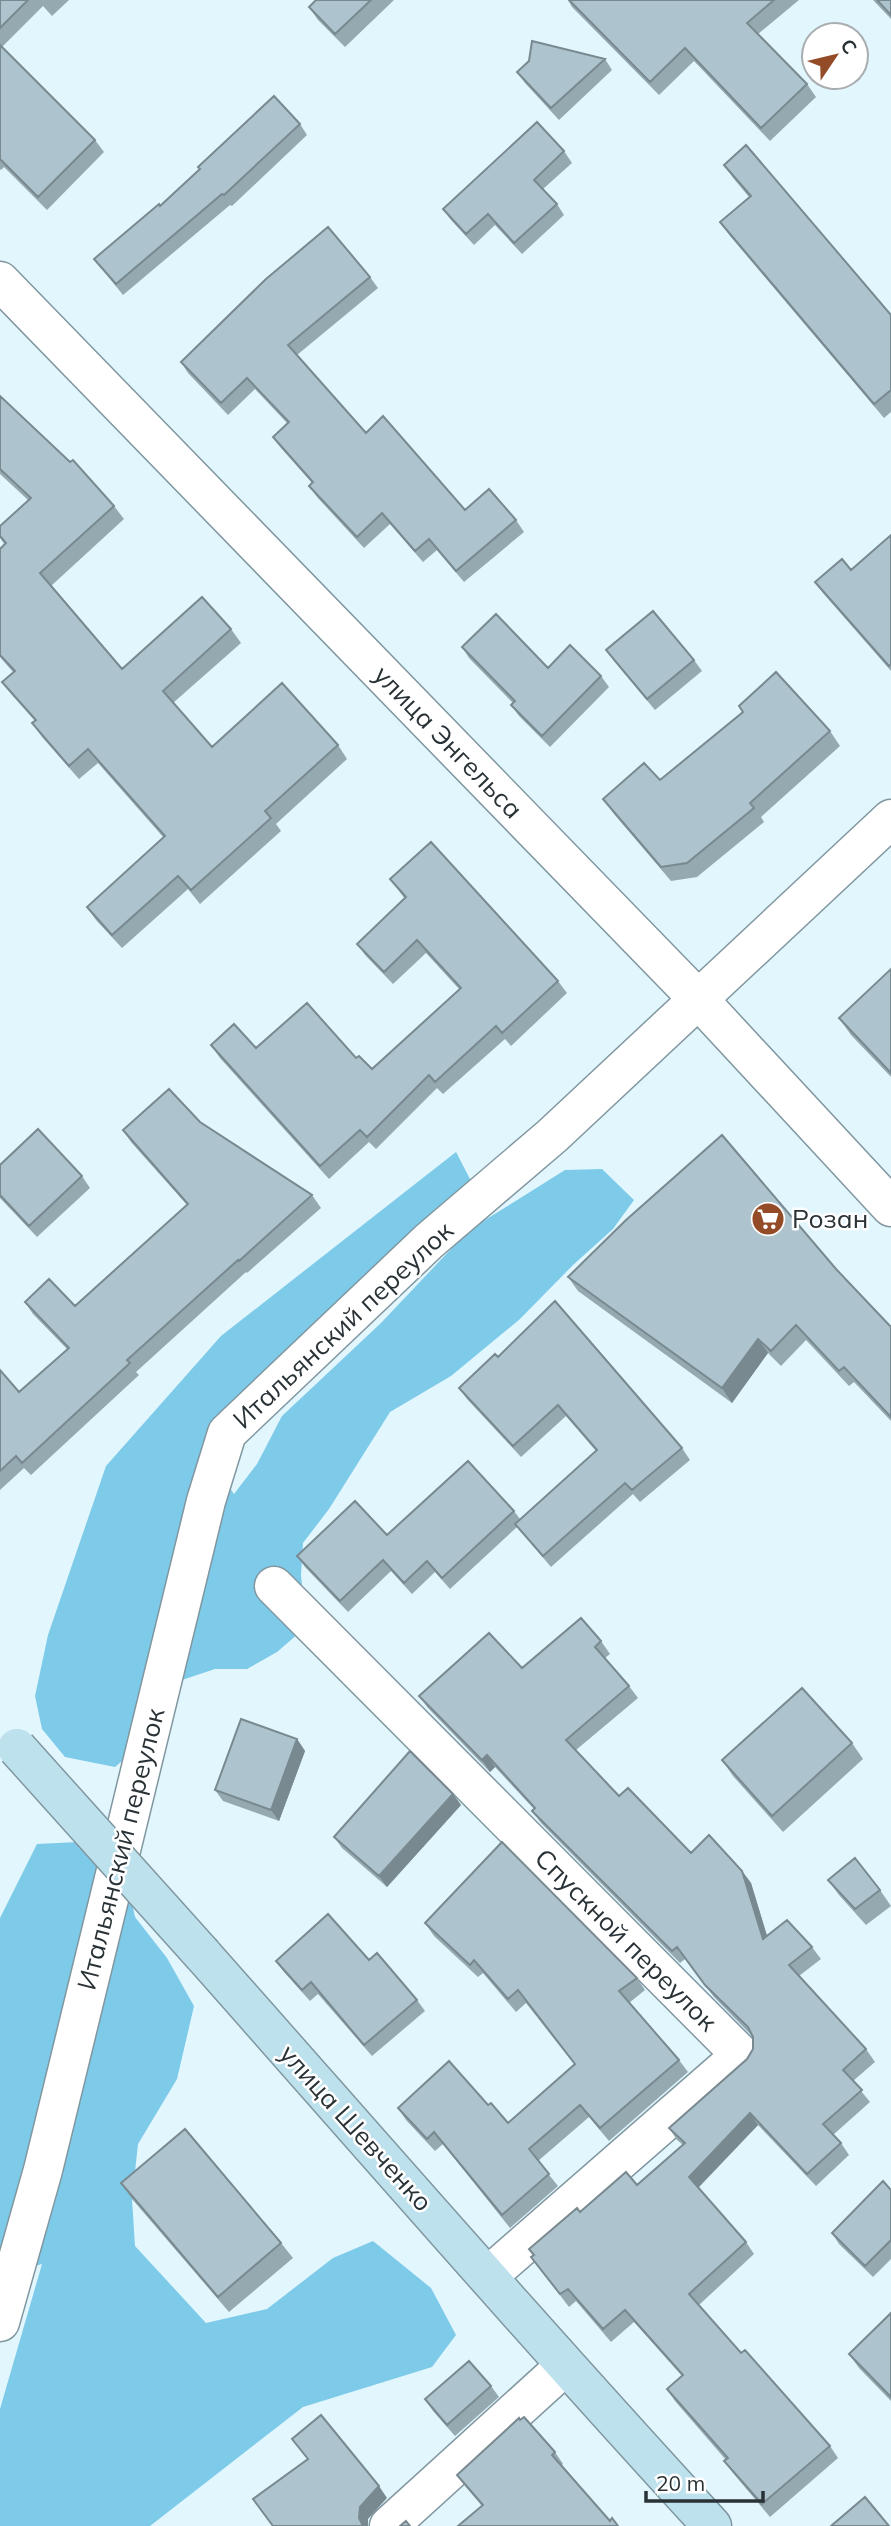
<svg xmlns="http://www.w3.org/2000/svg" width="891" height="2526" viewBox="0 0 891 2526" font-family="Mulish,sans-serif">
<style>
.green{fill:#7dcae9}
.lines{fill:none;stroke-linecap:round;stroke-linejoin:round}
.street-casing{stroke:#8197a0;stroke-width:41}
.secondary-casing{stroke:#8197a0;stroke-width:41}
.street{stroke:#fff;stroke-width:38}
.secondary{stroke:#bde1ed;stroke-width:38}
.secondary-bridge-casing{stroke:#8197a0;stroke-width:41;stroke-linecap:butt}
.secondary-bridge{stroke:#bde1ed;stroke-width:38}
.wall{fill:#95a9b1}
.shaded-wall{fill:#798990}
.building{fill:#adc4ce;stroke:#798990;stroke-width:2}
.labels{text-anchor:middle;stroke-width:5;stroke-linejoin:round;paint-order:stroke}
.street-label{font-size:26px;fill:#293236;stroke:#fff}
.poi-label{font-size:26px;fill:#293236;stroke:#fff;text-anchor:start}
</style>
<rect width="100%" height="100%" fill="#e2f6fe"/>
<!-- green -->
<path class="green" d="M456 1152 471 1181 250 1423 225 1481 234 1494 257 1464 282 1416 381 1323 469 1230 565 1170 602 1169 634 1200 613 1229 573 1265 520 1319 451 1376 390 1412 329 1509 303 1543 301 1575 306 1627 277 1652 247 1669H215L182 1680 169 1722 115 1767 65 1757 42 1729 35 1696 48 1635 106 1466 221 1336Z
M78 1842 129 1889 135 1917 167 1958 194 2006 177 2079 138 2144 132 2199 135 2246 206 2323 267 2309 333 2258 373 2241 431 2288 456 2335 432 2367 303 2407 150 2526H0V2409L42 2264 0 2276V1918L37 1844Z"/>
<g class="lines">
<defs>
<path id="street" d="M0 281 699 1000 891 1207
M274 1586 741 2055 488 2276
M0 2322 43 2170 206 1501 227 1433 429 1241 552 1136 891 819
M389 2526 565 2366"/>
<path id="secondary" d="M203 1955C372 2146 539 2338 712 2526"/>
</defs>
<!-- street casing -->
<use href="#street" class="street-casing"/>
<!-- secondary casing -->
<use href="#secondary" class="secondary-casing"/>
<!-- street -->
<use href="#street" class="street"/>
<!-- secondary -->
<use href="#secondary" class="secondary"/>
<defs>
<path id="secondary-bridge" d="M17 1748 203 1955"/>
</defs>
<!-- secondary-bridge casing -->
<use href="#secondary-bridge" class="secondary-bridge-casing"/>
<!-- secondary-bridge -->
<use href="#secondary-bridge" class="secondary-bridge"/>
</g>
<!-- wall -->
<path class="wall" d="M0 0H69L52 16 43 6 2 47 95 140 104 152 47 210 4 167 1 170 0 169Z
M316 0H394L345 47 318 20 309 7Z
M568 0H799L758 34 807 84 816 97 770 141 694 61 659 95 572 7Z
M873 0H891V19Z
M605 59 612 70 559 120 525 83 517 72Z
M300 124 307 135 232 206 230 205 123 295 94 259 160 206Z
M564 151 572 163 543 189 557 204 564 215 522 254 495 225 474 245 451 220 443 209Z
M724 165 891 315V412L884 418 730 236 720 222 749 197 734 179Z
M370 277 378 288 297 355 366 433 465 510 516 520 524 532 464 582 437 550 423 562 390 524 364 548 317 497 309 486 312 483 281 448 273 437 287 423 255 389 228 415 188 373 181 362Z
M0 396 114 506 124 519 51 586 122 669 231 629 241 643 173 703 212 747 338 745 347 759 276 824 281 831 200 904 188 889 122 948 96 920 87 907 164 838 98 763 79 779 42 737 32 723 35 721 12 695 2 682 13 672 0 657V549L5 545 0 538V526L28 500 0 474Z
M891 535V671L823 593 815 582 851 570Z
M462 647 548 668 601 676 609 687 550 747 519 716 511 705 513 703 469 658Z
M606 650 694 660 702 671 655 710 614 661Z
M739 706 830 731 840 746 761 817 764 822 697 877 671 881 614 814 603 799 660 780 743 712Z
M390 879 558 981 567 993 511 1046 505 1039 443 1094 437 1088 376 1149 369 1142 329 1179 220 1058 211 1045 256 1048 356 1058 372 1069 460 990 426 953 393 984 366 956 357 944 405 899Z
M891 969V1077L851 1035 839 1018Z
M200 1122 312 1195 321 1208 247 1273 246 1272 136 1372 139 1375 31 1475 24 1468 0 1490V1370L19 1392 67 1349 33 1314 25 1302 75 1306 187 1205 131 1142 123 1130Z
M0 1165 82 1176 90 1188 37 1237 0 1198Z
M836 1269 891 1327V1421L854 1382 849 1386 806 1340 781 1366 768 1353 732 1403 578 1291 568 1277Z
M498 1357 682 1448 690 1460 640 1502 633 1494 551 1567 517 1527 450 1589 435 1572 412 1594 391 1571 348 1612 305 1567 297 1556 387 1535 514 1511 520 1519 596 1451 566 1416 521 1457 467 1399 459 1388Z
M601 1641 610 1654 605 1658 629 1686 638 1698 576 1750 619 1796 691 1853 742 1871 751 1883 767 1936 812 1947 821 1959 799 1976 866 2049 875 2062 853 2081 870 2102 833 2135 841 2143 849 2155 816 2186 758 2125 698 2188 746 2242 754 2254 699 2305 741 2353 830 2446 838 2458 770 2517 733 2473 724 2461 726 2460 675 2401 667 2389 682 2376 634 2322 611 2342 576 2301 569 2307 531 2257 580 2212 637 2185 683 2145 677 2140 669 2128 747 2059 753 2049V2037L714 1997 685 1959 680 1963 541 1823 532 1811 534 1809 495 1767 490 1772 428 1708 419 1696 522 1668Z
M297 1739 305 1751 279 1821 223 1801 215 1790Z
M852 1743 863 1759 783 1832 733 1776 722 1760Z
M453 1794 461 1805 387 1887 342 1848 334 1837Z
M828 1880 880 1890 891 1906 866 1925 839 1895Z
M425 1923 637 1978 645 1990 629 2003 679 2060 688 2072 609 2141 589 2117 538 2161 558 2186 510 2228 443 2144 435 2151 406 2120 398 2108 488 2105 508 2123 574 2064 526 2003 516 2012 483 1973 478 1977 434 1936Z
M369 1960 417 2000 425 2011 372 2056 318 1994 310 2001 284 1972 276 1961Z
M121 2183 281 2243 293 2258 229 2312 132 2199Z
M891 2190V2259L873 2277 839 2244 832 2233Z
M891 2313V2401L859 2368 849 2354Z
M491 2386 499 2397 455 2436 433 2411 425 2399Z
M555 2452 563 2464 562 2465 610 2521 482 2506 466 2487 457 2475Z"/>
<!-- shaded-wall -->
<path class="shaded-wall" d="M758 1339 768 1353 732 1403 722 1388Z
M297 1739 305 1751 279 1821 271 1810Z
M487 1755 495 1767 490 1772 482 1760Z
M453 1794 461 1805 387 1887 379 1876Z
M742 1871 751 1883 772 1952 763 1939Z
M750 2113 758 2125 697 2189 689 2177Z
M379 2486 387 2498 368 2519V2526H363L359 2518 360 2507Z"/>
<!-- building -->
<path class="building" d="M0 0H28L0 28Z
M316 0H371L335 34 309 7Z
M569 0H774L747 23 807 84 761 128 685 48 650 82Z
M877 0H891V15Z
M532 41 605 59 551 108 517 72 529 61Z
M0 45 95 140 38 197 0 159Z
M274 96 300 124 224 195 222 194 116 284 94 259 159 204 160 206 200 169 198 167Z
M537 122 564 151 534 180 557 204 514 243 488 214 466 234 443 209Z
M746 145 891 315V390L874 404 720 222 751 196 724 165Z
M328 227 370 277 288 345 366 433 383 416 465 510 489 489 516 520 456 571 429 539 415 551 382 513 357 537 309 486 313 482 273 437 289 422 247 378 221 403 181 362 266 279Z
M0 396 70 462 73 460 114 506 40 573 122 669 202 597 231 629 163 691 212 747 282 683 338 745 265 811 271 818 191 890 178 876 112 935 87 907 165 836 88 749 69 766 32 723 36 720 2 682 15 671 0 655V549L6 543 0 536V526L31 498 0 469Z
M891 535V664L889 666 815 582 842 559 851 570Z
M653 611 694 660 647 699 606 650Z
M496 614 548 668 570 645 601 676 542 736 511 705 515 701 462 647Z
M776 672 830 731 750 803 754 808 687 863 661 867 603 799 644 763 660 780 743 712 739 706Z
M431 842 558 981 502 1033 496 1026 435 1082 429 1075 367 1137 360 1130 320 1166 211 1045 234 1024 256 1048 307 1003 356 1058 359 1056 372 1069 461 988 417 940 384 972 357 944 406 897 390 879Z
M891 969V1073L839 1018Z
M169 1089 200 1122 312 1195 239 1261 238 1260 127 1360 130 1363 22 1463 16 1456 0 1471V1370L19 1392 69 1348 25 1302 49 1279 75 1306 188 1204 123 1130Z
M38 1129 82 1176 29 1226 0 1195V1165Z
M722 1135 836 1269 891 1327V1417L844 1367 839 1371 796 1325 771 1351 758 1339 722 1388 568 1277 626 1220Z
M555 1301 682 1448 632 1490 625 1483 543 1556 515 1524 597 1450 558 1405 513 1446 459 1388 495 1354 498 1357Z
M468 1461 514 1511 442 1578 427 1561 404 1583 383 1560 340 1601 297 1556 355 1501 387 1535Z
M581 1618 601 1641 595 1647 629 1686 566 1740 619 1796 628 1788 691 1853 709 1835 742 1871 763 1939 787 1920 812 1947 789 1965 866 2049 843 2070 862 2090 823 2124 841 2143 807 2174 750 2113 689 2177 746 2242 689 2294 741 2353 745 2350 830 2446 762 2504 724 2461 728 2458 667 2389 683 2375 625 2310 603 2329 568 2289 560 2294 531 2257 534 2255 529 2249 577 2208 580 2212 626 2172 637 2185 685 2143 669 2128 747 2059 753 2049V2037L748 2027 705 1985 677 1947 672 1951 532 1811 535 1808 487 1755 482 1760 419 1696 489 1633 522 1668Z
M802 1688 852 1743 772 1816 722 1760Z
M241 1719 297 1739 271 1810 215 1790Z
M410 1751 453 1794 379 1876 334 1837Z
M502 1842 637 1978 619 1991 679 2060 600 2128 580 2105 529 2149 549 2174 502 2215 434 2132 427 2139 398 2108 449 2061 488 2105 491 2103 508 2123 575 2064 518 1990 508 1999 474 1960 470 1965 425 1923Z
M855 1858 880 1890 855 1909 828 1880Z
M328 1914 369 1960 377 1953 417 2000 364 2045 311 1982 302 1990 276 1961Z
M185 2129 281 2243 218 2297 121 2183Z
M883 2181 891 2190V2240L865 2266 832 2233Z
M891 2313V2397L849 2354Z
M469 2361 491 2386 447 2425 425 2399Z
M321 2415 379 2486 360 2507 359 2518 363 2526H273L253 2499 308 2459 292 2439Z
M524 2417 555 2452 552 2455 610 2521 612 2518 618 2526H458L483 2505 457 2475 519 2418 520 2420Z
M865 2497 889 2526H831Z
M406 2521 410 2526H400Z"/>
<!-- icons -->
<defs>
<symbol id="supermarket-disc" viewBox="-11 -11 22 22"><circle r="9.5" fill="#944c28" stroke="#fff"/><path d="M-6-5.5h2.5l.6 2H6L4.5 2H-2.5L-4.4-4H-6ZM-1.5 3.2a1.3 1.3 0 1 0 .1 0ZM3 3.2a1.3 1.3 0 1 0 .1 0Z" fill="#fff"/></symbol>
</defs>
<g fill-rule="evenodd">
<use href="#supermarket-disc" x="749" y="1200" width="38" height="38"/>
</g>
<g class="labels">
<!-- street labels -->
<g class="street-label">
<text transform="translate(448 742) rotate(46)" y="9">улица Энгельса</text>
<text transform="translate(343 1325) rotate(-43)" y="9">Итальянский переулок</text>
<text transform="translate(121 1849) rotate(-76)" y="9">Итальянский переулок</text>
<text transform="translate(626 1940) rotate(45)" y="9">Спускной переулок</text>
<text transform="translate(356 2128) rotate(48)" y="9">улица Шевченко</text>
</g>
<!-- poi labels -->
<g class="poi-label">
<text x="792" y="1228">Розан</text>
</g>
</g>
<!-- north arrow -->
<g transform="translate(835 56) rotate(55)"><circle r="33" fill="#ffffff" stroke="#a9adaf" stroke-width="2"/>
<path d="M0-5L12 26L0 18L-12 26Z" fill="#944c28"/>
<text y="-10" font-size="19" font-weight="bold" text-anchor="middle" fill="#293236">С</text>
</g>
<!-- scale -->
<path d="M646 2491v10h117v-10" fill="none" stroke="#293236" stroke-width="3.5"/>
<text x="656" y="2491" font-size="21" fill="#293236" stroke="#ffffff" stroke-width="5" paint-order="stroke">20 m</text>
</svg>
